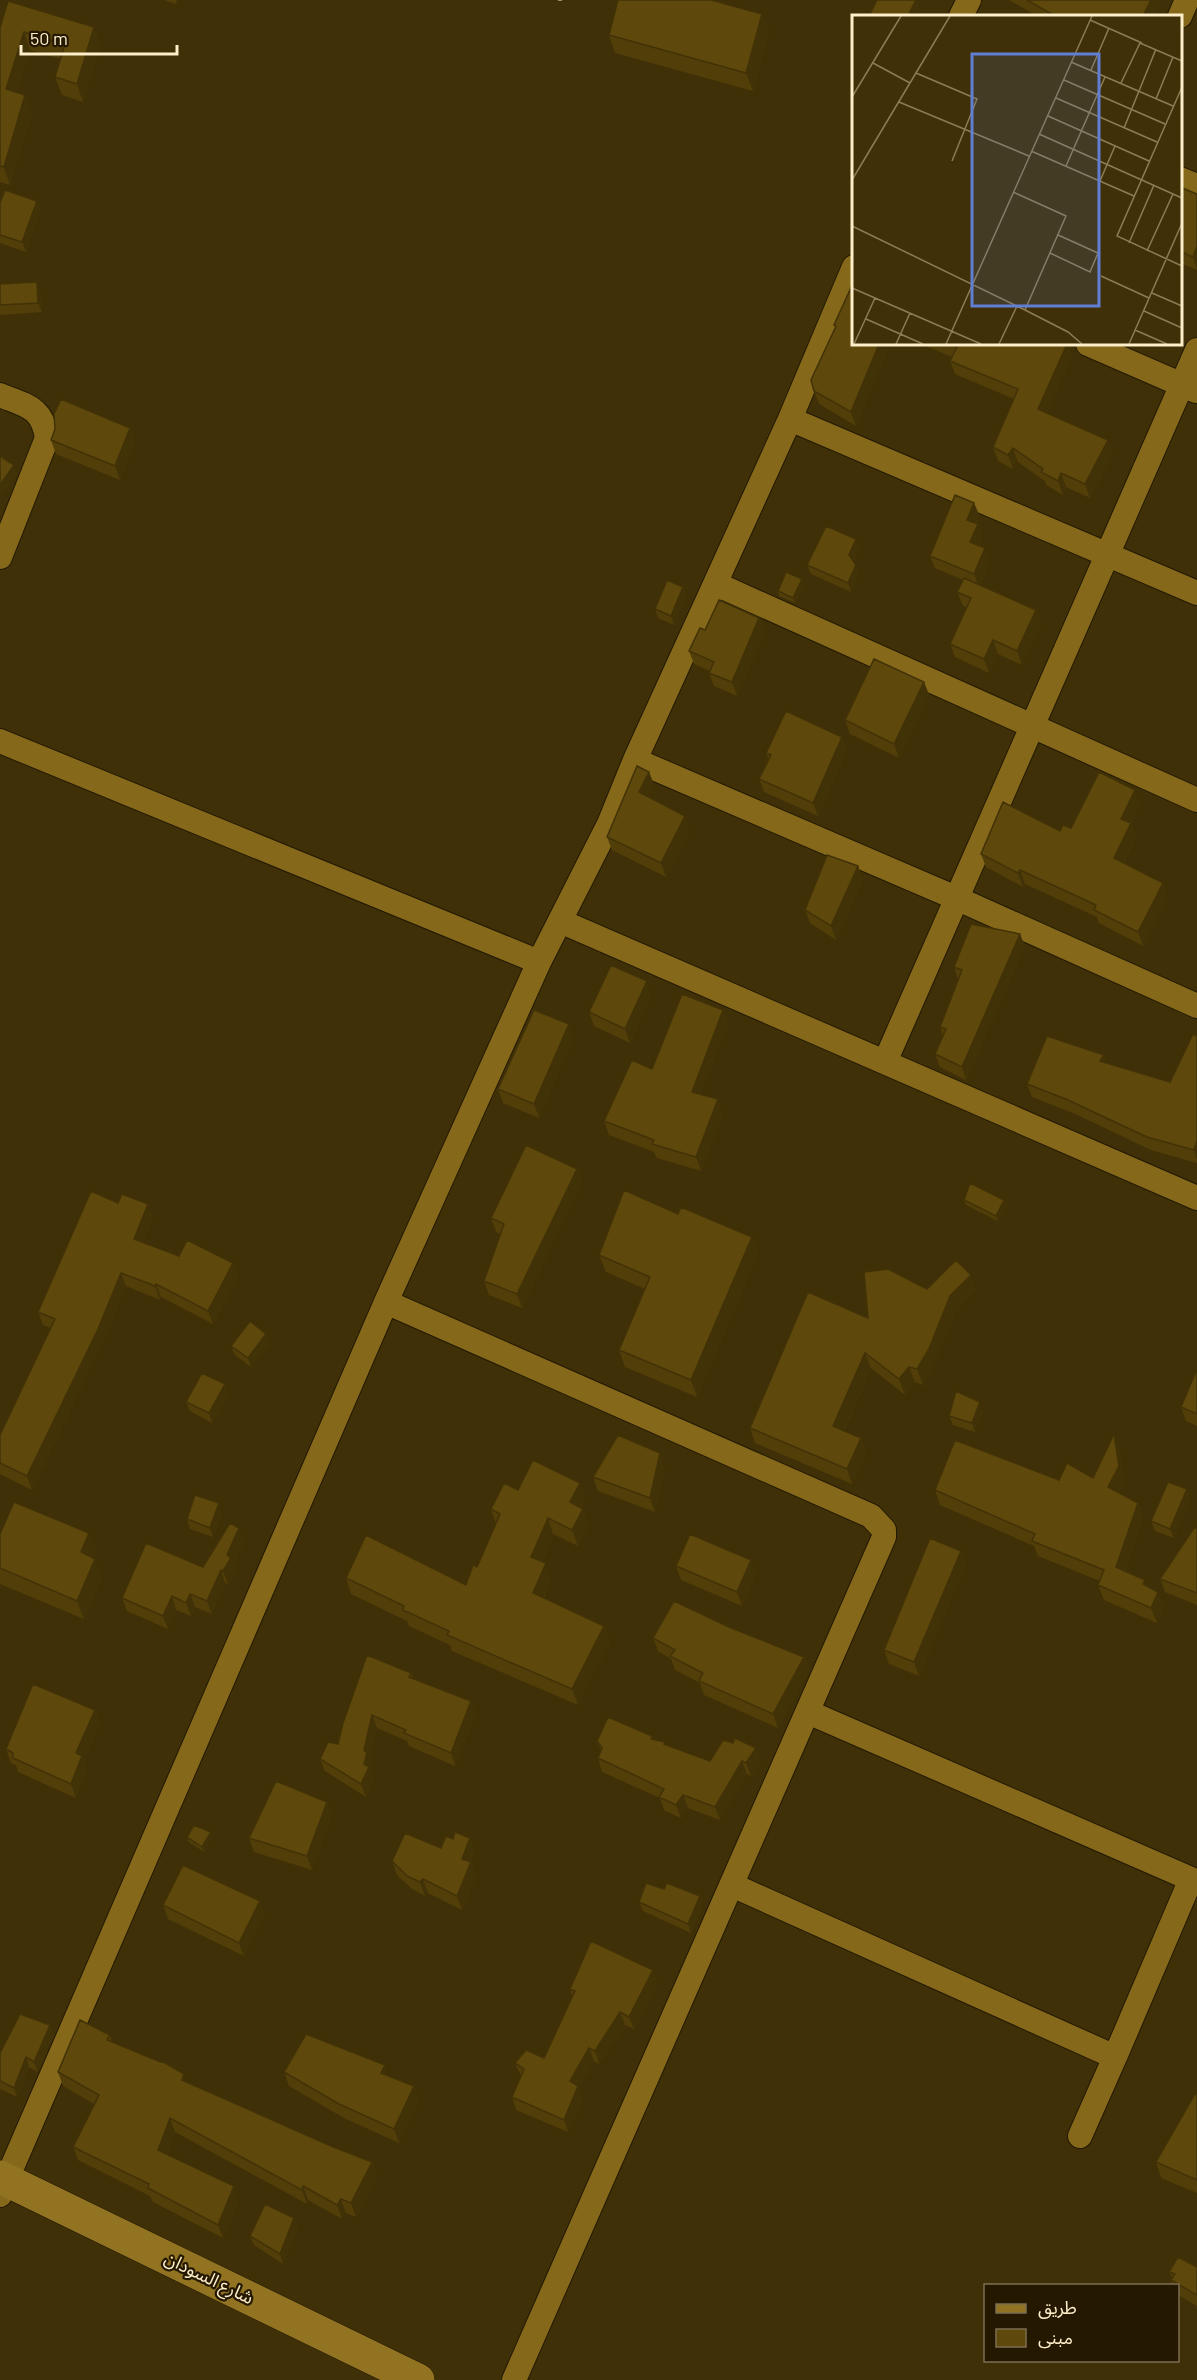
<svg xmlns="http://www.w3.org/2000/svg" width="1197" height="2380" viewBox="0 0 1197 2380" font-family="Barlow,'Noto Sans Arabic',sans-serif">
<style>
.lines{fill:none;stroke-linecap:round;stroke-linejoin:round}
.street-casing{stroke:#221903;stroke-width:26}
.secondary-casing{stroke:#221903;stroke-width:34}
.path{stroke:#9d8d66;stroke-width:4;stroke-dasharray:1.5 4.5;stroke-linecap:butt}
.street{stroke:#856819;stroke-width:24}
.secondary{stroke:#927322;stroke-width:33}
.wall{fill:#513e09}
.shaded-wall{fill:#423208}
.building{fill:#5e480b;stroke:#423208;stroke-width:1.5}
.labels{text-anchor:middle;stroke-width:4.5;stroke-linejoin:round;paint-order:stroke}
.street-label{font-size:18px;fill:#feeeca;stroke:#241800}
.inset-road{fill:none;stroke:#8c7c55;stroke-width:1.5}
.view{fill:#607ed4;fill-opacity:0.15;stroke:#607ed4;stroke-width:3}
.inset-edge{fill:none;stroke:#feeeca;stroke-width:3}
</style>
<rect width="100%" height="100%" fill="#403007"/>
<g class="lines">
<defs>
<path id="street" d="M961 16 969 0
M1180 16 1187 0
M1180 179 1197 186
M1088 344 1196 391
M0 395C27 406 42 407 47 438L0 557
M790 419 1197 593
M716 584 1197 800
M0 741 539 962
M635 760 956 898 1197 1006
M560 921 1197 1198
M885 1062 1197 350
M386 1302 871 1516 884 1530V1537L514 2380
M732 1885 1115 2057 1191 1879 808 1712
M1080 2136 1115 2057
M0 2195 386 1302 539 962 609 824 635 760 790 419 854 267"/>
<path id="secondary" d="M0 2177 418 2380"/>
</defs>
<!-- street casing -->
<use href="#street" class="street-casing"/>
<!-- secondary casing -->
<use href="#secondary" class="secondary-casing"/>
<!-- path -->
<path class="path" d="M560 1V0"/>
<!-- street -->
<use href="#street" class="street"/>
<!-- secondary -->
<use href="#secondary" class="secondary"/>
</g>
<!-- wall -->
<path class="wall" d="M164 0H177L176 4Z
M1009 0H1157L1160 6 1155 16H1037Z
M762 14 769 32 753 91 615 53 609 35Z
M94 27 100 45 83 102 62 95 55 77 61 59 30 50 17 92 25 95 32 113 10 185 0 182V28Z
M1180 187 1197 194V270L1180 263Z
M37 201 40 210 26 252 0 243V203Z
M0 284 41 291 42 312 1 315 0 313Z
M834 325 854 344H890L856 426 819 404 814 391 836 328Z
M921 344H1067L1072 357 1047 413 1113 454 1090 498 1066 487 1063 495 1046 485 1045 481 1018 462 1013 469 998 461 993 447 1014 399 955 374 950 361 952 357Z
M130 428 135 441 120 480 56 454 51 440 55 429Z
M974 503 979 515 976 523 978 524 982 536 979 545 990 560 980 585 1041 624 1022 665 998 654 989 673 955 657 950 644 967 608 963 606 957 592 963 580 935 568 930 556Z
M856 539 860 548 854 561 859 574 851 592 811 574 807 565Z
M802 579 804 584 795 603 779 596 778 591Z
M683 587 686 596 674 625 658 618 655 609Z
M759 618 765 632 737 696 714 686 709 673 710 671 694 664 689 651 705 630Z
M924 682 929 695 899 758 850 734 845 720Z
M842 737 847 750 818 816 764 792 759 779 769 760 766 753Z
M649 772 654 785 648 797 690 830 666 877 612 850 607 837Z
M1140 804 1131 823 1136 837 1124 863 1168 896 1143 946 1099 923 1097 917 1025 884 1023 887 986 867 981 854 1071 828Z
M858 866 863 880 836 940 810 923 805 910Z
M1020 934 1025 947 966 1080 940 1067 935 1054 943 1036 940 1027 958 979 954 967Z
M652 995 630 1043 594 1026 589 1012Z
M723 1010 728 1024 701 1094 723 1113 701 1171 657 1158 654 1152 609 1135 604 1121 652 1069Z
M1197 1036V1163L1151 1150 1073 1113 1032 1097 1027 1084 1104 1055 1106 1063 1170 1082Z
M574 1037 539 1118 503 1103 498 1089Z
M577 1169 582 1183 522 1308 489 1295 484 1281 500 1234 496 1232 491 1218Z
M964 1200H1004L1006 1205 998 1221 966 1205Z
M118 1203 148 1204 153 1218 143 1242 179 1256 233 1263 238 1277 213 1324 161 1297 160 1300 126 1286 103 1342 32 1490 0 1474V1435L51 1328 43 1325 38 1312Z
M678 1214 752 1237 758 1255 697 1397 625 1367 619 1350 645 1289 606 1272 599 1255Z
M927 1289 976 1290 956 1311 934 1364 923 1385 915 1382 905 1395 871 1368 844 1431 861 1438 866 1454 852 1484 755 1443 750 1428 868 1318Z
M266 1334 270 1343 251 1367 235 1355 231 1346Z
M1197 1369V1426L1186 1421 1181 1407Z
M225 1384 228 1394 212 1423 190 1411 186 1402Z
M983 1412 975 1432 953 1425 949 1416Z
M1120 1450 1124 1481 1119 1492 1138 1503 1143 1518 1125 1571 1147 1587 1164 1607 1157 1623 1104 1600 1098 1585 1100 1581 1038 1556 1034 1546 940 1505 935 1490 1093 1478Z
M665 1467 655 1512 598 1491 593 1477Z
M580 1483 585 1499 581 1508 589 1525 578 1546 553 1534 542 1562 551 1579 544 1598 604 1626 610 1642 578 1705 452 1651 450 1645 409 1626 407 1621 351 1594 346 1578 466 1585 477 1567 496 1524 491 1509 518 1490Z
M1187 1489 1190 1499 1174 1538 1155 1531 1151 1521Z
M222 1513 213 1537 190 1529 187 1519Z
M1197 1528V1605L1165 1592 1160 1579Z
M89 1533 96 1551 93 1558 102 1577 84 1619 0 1584V1534Z
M244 1541 234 1564 236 1571 228 1584 225 1583 212 1614 195 1607 191 1616 176 1610 168 1629 127 1611 122 1598 203 1567Z
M751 1560 756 1574 742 1606 681 1580 676 1566Z
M966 1564 919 1676 889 1664 884 1650Z
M729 1627 804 1657 809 1670 778 1728 704 1695 700 1683 675 1670 671 1659 658 1651 653 1638Z
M411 1673 413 1679 476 1714 455 1766 409 1746 407 1741 377 1728 370 1759 372 1765 370 1771 374 1780 366 1797 325 1771 320 1759 338 1744Z
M95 1710 100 1724 84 1760 87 1769 76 1798 18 1772 16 1765 11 1763 6 1749Z
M652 1736 653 1739 665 1742 666 1745 710 1761H761L751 1776 747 1774 720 1820 688 1808 681 1818 664 1810 660 1798 602 1772 598 1758 601 1751 597 1741Z
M327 1802 332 1815 312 1870 254 1852 249 1838Z
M212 1836 204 1852 189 1842 187 1837Z
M470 1838 475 1852 471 1862 476 1876 462 1910 428 1893 425 1896 412 1889 397 1875 392 1861 441 1848 453 1839Z
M664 1889 700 1896 703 1905 691 1933 643 1911 639 1902Z
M163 1905 265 1915 244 1956 168 1919Z
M653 1970 657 1983 634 2029 625 2025 599 2064 594 2061 579 2087 583 2098 568 2132 516 2110 512 2097 521 2076 515 2063 544 2058 572 1996 570 1989Z
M54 2034 38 2072 29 2067 17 2097 0 2089V2053Z
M110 2035 112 2042 187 2083 331 2146 372 2162 377 2175 356 2217 346 2213 342 2219 308 2200 307 2204 175 2132 167 2154 239 2200 223 2238 153 2202 150 2196 78 2160 73 2147 94 2104 63 2086 58 2072Z
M284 2072 389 2076 414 2086 419 2100 399 2143 344 2118 289 2086Z
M1197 2095V2193L1161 2178 1156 2162Z
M298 2227 283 2264 254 2245 250 2236Z
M1197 2267V2306L1178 2295V2286H1172L1171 2280 1172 2278 1169 2272Z"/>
<!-- shaded-wall -->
<path class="shaded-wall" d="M916 0H917L920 8 916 16H908Z
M1151 0H1157L1160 6 1155 16H1143Z
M762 14 769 32 753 91 746 73Z
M94 27 100 45 83 102 77 84Z
M24 32 30 50 13 107 6 89Z
M25 95 32 113 10 185 4 167Z
M37 201 40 210 26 252 22 242Z
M1197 246V269L1193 257Z
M37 282 41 291 42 312 38 303Z
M879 344H890L856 426 851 412Z
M1067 344 1072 357 1043 423 1038 409Z
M130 428 135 441 120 480 115 466Z
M1108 440 1113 454 1090 498 1085 484Z
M1013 448 1018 462 1013 469 1008 455Z
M14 465 17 475 0 499V485Z
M1061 473 1066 487 1063 495 1058 481Z
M974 503 979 515 972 532 967 520Z
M978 524 982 536 975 554 970 542Z
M856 539 860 548 853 564 849 555Z
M985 548 990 560 979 586 974 574Z
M856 565 859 574 851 592 848 583Z
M802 579 804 584 795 603 793 598Z
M683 587 686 596 674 625 671 616Z
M1036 610 1041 624 1022 665 1017 651Z
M759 618 765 632 737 696 732 682Z
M993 640 998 654 989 673 984 659Z
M924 682 929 695 899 758 894 744Z
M842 737 847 750 818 816 813 803Z
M649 772 654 785 644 806 639 792Z
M1135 790 1140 804 1126 832 1121 819Z
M685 816 690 830 666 877 661 863Z
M1131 823 1136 837 1119 872 1114 858Z
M858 866 863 880 836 940 831 926Z
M1020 870 1025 884 1023 887 1018 873Z
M1163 883 1168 896 1143 946 1138 932Z
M1020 934 1025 947 966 1080 962 1067Z
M647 981 652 995 630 1043 625 1029Z
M723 1010 728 1024 697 1106 692 1092Z
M569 1024 574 1037 539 1118 534 1104Z
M1104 1055 1108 1068 1100 1061Z
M718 1099 723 1113 701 1171 696 1157Z
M1197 1140V1160L1194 1150Z
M577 1169 582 1183 522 1308 517 1294Z
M1004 1200 1006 1205 998 1221 996 1216Z
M148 1204 153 1218 139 1252 134 1239Z
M752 1237 758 1255 697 1397 691 1380Z
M233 1263 238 1277 213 1324 208 1311Z
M121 1273 126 1286 103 1342 32 1490 27 1476Z
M971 1275 976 1290 956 1311 934 1364 923 1385 917 1369 950 1296Z
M156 1284 161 1297 160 1300 155 1286Z
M266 1334 270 1343 251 1367 248 1358Z
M865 1353 871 1368 839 1441 833 1426Z
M909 1367 915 1382 905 1395 899 1379Z
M225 1384 228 1394 212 1423 209 1413Z
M980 1402 983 1412 975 1432 972 1423Z
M1114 1434 1120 1450 1124 1481 1114 1502 1108 1487Z
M861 1438 866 1454 852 1484 847 1469Z
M660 1453 665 1467 655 1512 650 1498Z
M580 1483 585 1499 575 1518 570 1502Z
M1187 1489 1190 1499 1174 1538 1170 1529Z
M219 1503 222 1513 213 1537 210 1528Z
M1138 1503 1143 1518 1121 1582 1116 1567Z
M583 1509 589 1525 578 1546 572 1530Z
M548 1518 553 1534 537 1573 531 1557Z
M239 1528 244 1541 234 1564 236 1571 228 1584 223 1571 227 1555Z
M89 1533 96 1551 87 1570 81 1552Z
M961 1551 966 1564 919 1676 914 1662Z
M95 1559 102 1577 84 1619 77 1601Z
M751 1560 756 1574 742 1606 737 1592Z
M546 1563 551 1579 539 1609 533 1593Z
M221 1570 225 1583 212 1614 207 1601Z
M1158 1592 1164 1607 1157 1623 1151 1608Z
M190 1594 195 1607 191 1616 186 1603Z
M172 1596 176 1610 168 1629 163 1616Z
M604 1626 610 1642 578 1705 572 1689Z
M804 1657 809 1670 778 1728 773 1714Z
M471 1701 476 1714 455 1766 451 1753Z
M95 1710 100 1724 84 1760 87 1769 76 1798 71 1784 76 1753Z
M372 1715 377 1728 370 1759 372 1765 370 1771 374 1780 366 1797 361 1784 364 1764V1750Z
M756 1748 761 1761 751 1776 746 1763Z
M742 1761 747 1774 720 1820 715 1807Z
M683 1795 688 1808 681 1818 676 1805Z
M327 1802 332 1815 312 1870 307 1856Z
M211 1832 212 1836 204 1852 202 1847Z
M470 1838 475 1852 471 1862 476 1876 462 1910 457 1896 462 1859Z
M423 1879 428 1893 425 1896 420 1882Z
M700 1896 703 1905 691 1933 688 1924Z
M260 1901 265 1915 244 1956 239 1943Z
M653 1970 657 1983 634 2029 629 2017Z
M620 2012 625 2025 599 2064 595 2051Z
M50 2025 54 2034 38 2072 34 2062Z
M589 2048 594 2061 579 2087 583 2098 568 2132 564 2120 570 2081Z
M26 2057 29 2067 17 2097 14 2088Z
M385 2065 390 2079 381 2073Z
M184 2074 189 2088 182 2080Z
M414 2086 419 2100 399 2143 394 2129Z
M170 2118 175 2132 163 2164 158 2150Z
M372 2162 377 2175 356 2217 351 2203Z
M234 2186 239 2200 223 2238 218 2225Z
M303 2186 308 2200 307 2204 302 2190Z
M341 2199 346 2213 342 2219 337 2205Z
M294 2218 298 2227 283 2264 280 2254Z"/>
<!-- building -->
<path class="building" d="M618 0H711L762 14 746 73 609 35Z
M877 0H916L908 16H869Z
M1027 0H1151L1143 16H1055Z
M8 1 94 27 77 84 55 77 65 44 24 32 6 89 25 95 4 167 0 166V28Z
M1180 187 1197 194V246L1193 257 1180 251Z
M5 190 37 201 22 242 0 235V203Z
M854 281V344H879L851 412 814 391 811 380 836 326 834 325Z
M37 282 38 303 0 305V284Z
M948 344H1067L1038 409 1108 440 1085 484 1061 473 1058 481 1041 472 1043 469 1013 448 1008 455 993 447 1018 389 950 361 957 347Z
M61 399 130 428 115 466 51 440 55 429 54 414Z
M0 456 14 465 0 485Z
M955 495 974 503 967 520 978 524 970 542 985 548 974 574 930 556Z
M826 526 856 539 849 555 856 565 848 583 807 565Z
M786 572 802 579 793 598 778 591Z
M964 578 1036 610 1017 651 993 640 984 659 950 644 971 598 957 592Z
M667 580 683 587 671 616 655 609Z
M719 600 759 618 732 682 709 673 714 662 689 651 700 628 705 630Z
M874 659 924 682 894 744 845 720Z
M786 711 842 737 813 803 759 779 771 755 766 753Z
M637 766 649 772 639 792 685 816 661 863 607 837Z
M1099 772 1135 790 1121 819 1131 823 1114 858 1163 883 1138 932 1094 910 1096 905 1020 870 1018 873 981 854 1003 802 1060 831 1063 825 1071 828Z
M827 855 858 866 831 926 805 910Z
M971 924 1020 934 962 1067 935 1054 946 1029 940 1027 962 970 954 967Z
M611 965 647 981 625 1029 589 1012Z
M682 994 723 1010 692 1092 718 1099 696 1157 652 1144 654 1140 604 1121 632 1060 652 1069Z
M534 1010 569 1024 534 1104 498 1089Z
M1193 1034 1197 1036V1140L1194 1150 1147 1137 1068 1100 1027 1084 1047 1036 1104 1055 1100 1061 1170 1082Z
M526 1145 577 1169 517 1294 484 1281 504 1224 491 1218Z
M970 1183 1004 1200 996 1216 964 1200Z
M624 1190 678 1214 681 1207 752 1237 691 1380 619 1350 650 1277 599 1255Z
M91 1191 118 1203 122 1194 148 1204 134 1239 179 1256 187 1240 233 1263 208 1311 156 1284 155 1286 121 1273 98 1329 27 1476 0 1463V1435L55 1319 38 1312Z
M956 1260 971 1275 950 1296 929 1349 917 1369 909 1367 899 1379 865 1353 833 1426 861 1438 847 1469 750 1428 808 1292 868 1318 864 1272 888 1269 927 1289Z
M250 1321 266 1334 248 1358 231 1346Z
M1197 1369V1414L1181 1407Z
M202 1373 225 1384 209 1413 186 1402Z
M956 1391 980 1402 972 1423 949 1416Z
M1114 1434 1119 1466 1108 1487 1138 1503 1116 1567 1145 1580 1143 1584 1158 1592 1151 1608 1098 1585 1104 1570 1032 1541 1035 1534 935 1490 955 1440 1059 1480 1067 1463 1093 1478Z
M618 1435 660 1453 650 1498 593 1477Z
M533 1460 580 1483 570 1502 583 1509 572 1530 548 1518 531 1557 546 1563 533 1593 604 1626 572 1689 447 1635 449 1631 403 1610 404 1606 346 1578 366 1535 466 1585 473 1565 477 1567 500 1514 491 1509 504 1483 518 1490Z
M1168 1482 1187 1489 1170 1529 1151 1521Z
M195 1495 219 1503 210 1528 187 1519Z
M14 1502 89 1533 81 1552 95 1559 77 1601 0 1568V1534Z
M230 1523 239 1528 227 1555 231 1558 223 1571 221 1570 207 1601 190 1594 186 1603 172 1596 163 1616 122 1598 146 1543 203 1567Z
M1194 1528H1197V1593L1160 1579Z
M690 1534 751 1560 737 1592 676 1566Z
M930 1538 961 1551 914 1662 884 1650Z
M674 1601 729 1627 804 1657 773 1714 699 1681 703 1673 670 1656 675 1650 653 1638Z
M367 1655 411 1673 409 1677 471 1701 451 1753 404 1733 406 1730 372 1715 364 1750 367 1753 364 1764 369 1767 361 1784 320 1759 328 1742 338 1744 343 1723Z
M33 1684 95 1710 76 1753 82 1756 71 1784 13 1758V1753L6 1749Z
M608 1717 652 1736 651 1739 665 1742 664 1744 710 1761 723 1740 733 1743 735 1738 756 1748 746 1763 742 1761 715 1807 683 1795 676 1805 659 1797 664 1789 598 1758 602 1748 597 1741Z
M276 1781 327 1802 307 1856 249 1838Z
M194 1825 211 1832 202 1847 187 1837Z
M455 1832 470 1838 462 1859 471 1862 457 1896 423 1879 420 1882 407 1876 392 1861 405 1833 441 1848 446 1836 453 1839Z
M183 1865 260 1901 239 1943 163 1905Z
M646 1883 664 1889 667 1883 700 1896 688 1924 639 1902Z
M591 1941 653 1970 629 2017 620 2012 595 2051 589 2048 570 2081 578 2086 564 2120 512 2097 524 2069 515 2063 526 2050 544 2058 575 1991 570 1989Z
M20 2014 50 2025 34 2062 26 2057 14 2088 0 2081V2053Z
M80 2020 110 2035 107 2040 161 2062 162 2061 184 2074 182 2080 331 2146 372 2162 351 2203 341 2199 337 2205 303 2186 302 2190 170 2118 158 2150 234 2186 218 2225 148 2188 149 2184 73 2147 99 2095 58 2072Z
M306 2034 385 2065 381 2073 414 2086 394 2129 339 2104 284 2072Z
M1195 2094 1197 2095V2180L1156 2162Z
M265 2204 294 2218 280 2254 250 2236Z
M1178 2257 1197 2267V2295L1171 2280 1175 2274 1169 2272Z"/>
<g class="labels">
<!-- street labels -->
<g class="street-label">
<text transform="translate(209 2278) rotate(26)" y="6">شارع السودان</text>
</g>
</g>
<!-- overview -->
<g transform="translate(852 15)">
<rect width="330" height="330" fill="#403007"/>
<path class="inset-road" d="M238 5 290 28M219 47 321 91M21 48 58 68M239 55 257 13M64 58 125 84 100 146M212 65 313 109M269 68 288 28 330 46M330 72 265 221 330 251M0 82 49 1M204 83 305 127M304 84 321 42M47 87 177 141M196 101 297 146M272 113 304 34M187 119 330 183M179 136 282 181M214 151 253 62M0 165 98 1M248 166 263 131M161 177 214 201 173 295M0 211 173 295 216 317 230 329M277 228 302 170M295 236 321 179M198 238 238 257 246 238 206 220M249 261 297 283M0 273 129 329M300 278 330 291M292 296 330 313M14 304 71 329M283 315 315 329M2 329 23 283M44 329 58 298M94 329 240 1M147 329 165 291M277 329 330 208"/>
<path class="view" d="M120 39H247V291H120Z"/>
<rect width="330" height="330" class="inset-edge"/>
</g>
<!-- legend -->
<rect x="984" y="2284" width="195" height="78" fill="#241800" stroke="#7b6e51" stroke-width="1.5"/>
<rect x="996" y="2304" width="30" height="9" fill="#927322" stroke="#7b6e51" stroke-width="1.5"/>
<text x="1038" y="2314" font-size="18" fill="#feeeca">طريق</text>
<rect x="996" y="2329" width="30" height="18" fill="#5e480b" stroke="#7b6e51" stroke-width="1.5"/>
<text x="1038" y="2344" font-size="18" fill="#feeeca">مبنى</text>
<!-- scale -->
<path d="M21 45v9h156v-9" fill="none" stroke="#feeeca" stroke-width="3"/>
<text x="30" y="45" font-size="18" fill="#feeeca" stroke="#241800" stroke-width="4.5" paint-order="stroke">50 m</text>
</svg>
